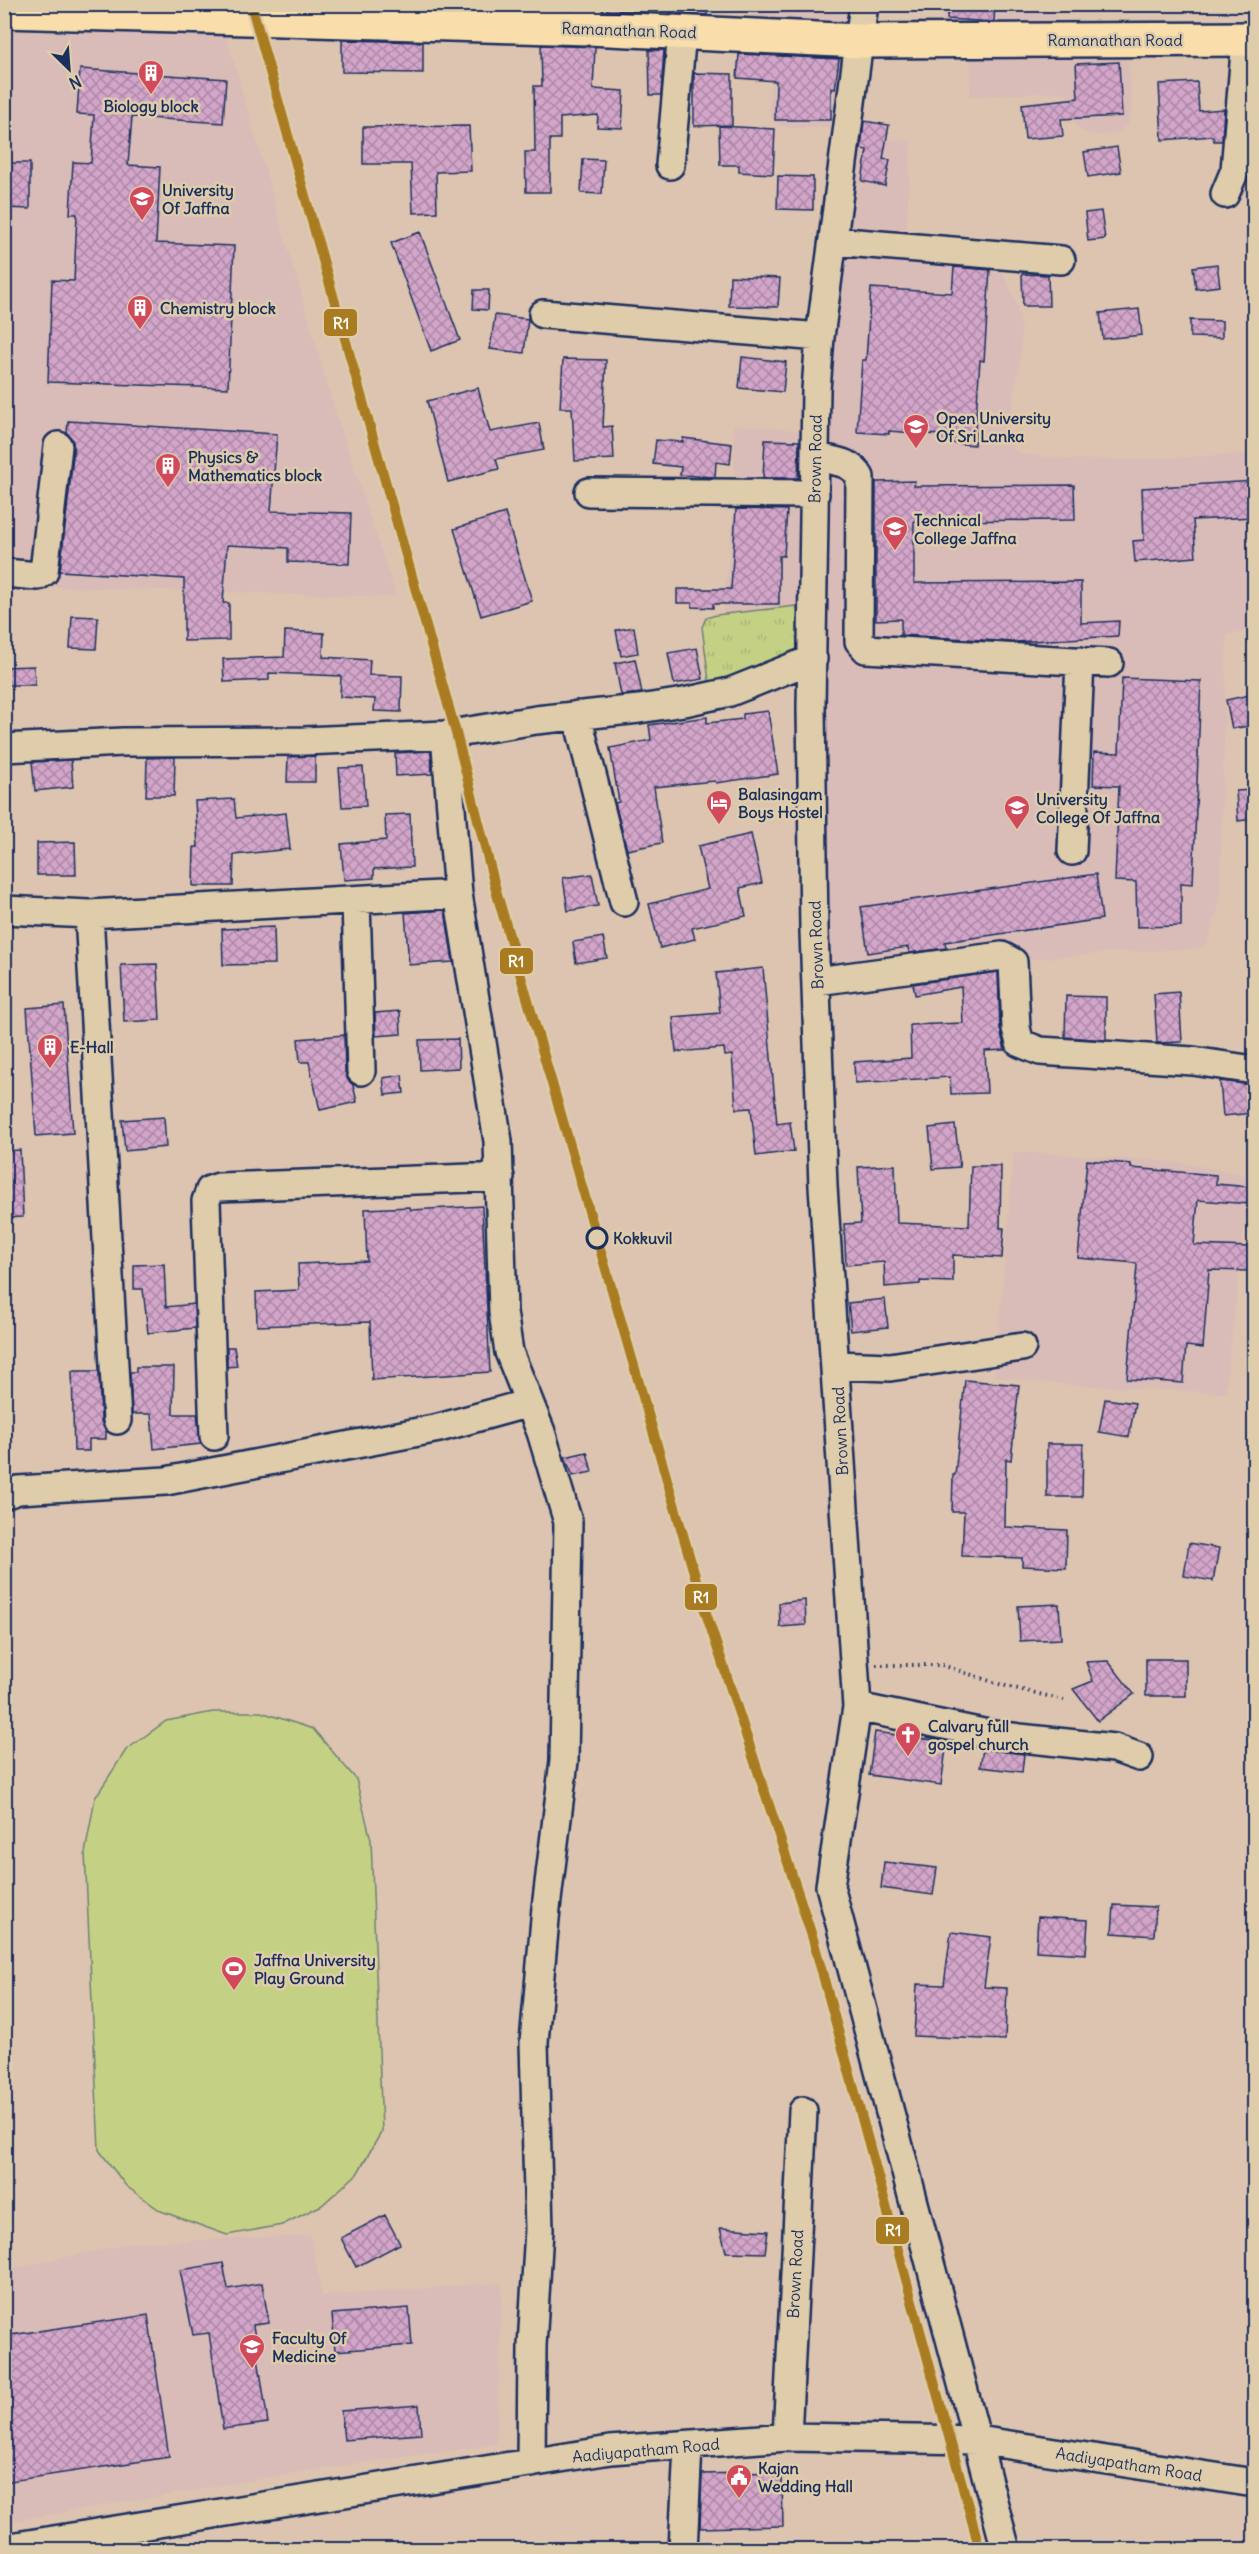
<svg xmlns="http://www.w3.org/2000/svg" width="1259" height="2554" viewBox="0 0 1259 2554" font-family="Delius,sans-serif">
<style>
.built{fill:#d9bbb7}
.grass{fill:url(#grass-tufts);stroke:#708072;stroke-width:1.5}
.garden{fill:#c4d185;stroke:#708072;stroke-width:1.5}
.building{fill:url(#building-cross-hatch);stroke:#1b2f5e;stroke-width:1.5}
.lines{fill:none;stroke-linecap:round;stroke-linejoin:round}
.minor-casing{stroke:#1b2f5e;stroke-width:32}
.major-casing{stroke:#1b2f5e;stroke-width:38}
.path{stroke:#1b2f5e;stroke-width:4;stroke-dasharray:1.5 4.5;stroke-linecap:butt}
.minor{stroke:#deccaa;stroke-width:27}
.major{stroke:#f9deab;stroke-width:33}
.rail-1-casing{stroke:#deccaa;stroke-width:15}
.rail-1{stroke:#aa7c21;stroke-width:10}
.stop-dot{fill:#deccaa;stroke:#1b2f5e;stroke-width:3}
.labels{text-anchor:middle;stroke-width:5;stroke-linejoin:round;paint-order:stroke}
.street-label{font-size:16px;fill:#1b2f5e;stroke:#deccaa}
.poi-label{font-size:16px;font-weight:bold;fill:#1b2f5e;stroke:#deccaa;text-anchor:start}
.stop-label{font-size:16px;font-weight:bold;fill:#1b2f5e;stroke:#deccaa;text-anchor:start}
.line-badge{stroke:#deccaa;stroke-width:2}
.badge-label{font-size:16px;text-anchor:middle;font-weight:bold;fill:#fff}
</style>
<defs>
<pattern id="grass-tufts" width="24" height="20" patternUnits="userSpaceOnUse" patternTransform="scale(1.5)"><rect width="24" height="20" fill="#c4d185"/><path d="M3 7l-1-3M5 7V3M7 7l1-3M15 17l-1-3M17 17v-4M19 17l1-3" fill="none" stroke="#a8b475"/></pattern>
<pattern id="building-cross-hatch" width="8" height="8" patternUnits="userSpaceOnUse" patternTransform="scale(1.5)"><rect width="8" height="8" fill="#d3a5c8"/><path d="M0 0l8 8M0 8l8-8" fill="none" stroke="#aa87a6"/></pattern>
</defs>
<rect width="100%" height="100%" fill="#dcc4b0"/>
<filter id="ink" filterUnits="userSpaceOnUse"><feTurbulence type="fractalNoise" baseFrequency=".0167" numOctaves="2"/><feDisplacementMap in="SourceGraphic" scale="12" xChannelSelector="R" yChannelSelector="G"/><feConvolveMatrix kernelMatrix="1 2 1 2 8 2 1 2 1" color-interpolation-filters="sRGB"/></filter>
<g filter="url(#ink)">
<!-- built -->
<path class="built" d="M753 5H864L846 127 790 128 776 123 771 118 769 104 777 37 749 35Z
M942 5H1057L1056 40H1126L1132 106 1128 124 1117 133 1097 135 1085 133 1077 126 1067 94 1061 92 970 96 971 40H940Z
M5 31 226 36 334 408 396 597 5 585Z
M844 137 911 141 905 251 999 264 1017 305 1021 330V355L1009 425 1012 447 1021 454 1063 459 1118 460 1254 454V631L1227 634 1219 905 1207 943 1194 949 1103 953 811 978 813 604 723 614 735 493 734 425 815 432Z
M1014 1152 1175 1162 1250 1176 1225 1393 1059 1384 995 1376Z
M310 2236 322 2296 502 2283 496 2444 318 2469 5 2522V2270L134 2243Z"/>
<!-- grass -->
<path class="grass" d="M814 604 813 659 711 696 702 627 706 618 716 615Z"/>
<!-- garden -->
<path class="garden" d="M213 1712H261L313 1729 356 1779 371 1840 382 2131 357 2174 322 2205 282 2225 227 2235 161 2211 126 2186 99 2150 85 1853 95 1798 126 1750 166 1721Z"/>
<!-- building -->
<path class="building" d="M608 4H631V11L607 10Z
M671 4H708L707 15 670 13Z
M948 4H995L994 22 947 19Z
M342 40 423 42V73L342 72Z
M541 45 595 47 593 89 624 91 622 128 597 127 598 115 560 118V139H550V192H526L525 152H535L534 86H542Z
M649 50H664L661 95H650Z
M739 54 839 59 835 89 831 88V120H775L776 81 737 78Z
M1119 62 1122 116 1061 119 1063 136 1025 139 1022 104 1078 98 1076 64Z
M80 69 226 79 223 123 132 117 128 165 160 167 156 243 234 246 228 388 48 382 52 280 74 281 77 214H70L73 162 91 163 94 115 77 114Z
M694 73 732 74V125L694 126Z
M1197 82 1199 111 1224 109 1222 141H1214L1213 136 1162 140 1159 84Z
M864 121 889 125 883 159 890 160 885 186 862 181 867 150 861 149Z
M469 126 471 171 436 172 437 212 413 213 411 164H363V127Z
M719 126 775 129 773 174 739 172V165H720Z
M1117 147 1121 172 1088 177 1084 152Z
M583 159 604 160 602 194 581 193Z
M4 163H30V209L4 208Z
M778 176 813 177V210L777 209Z
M1101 211 1105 239 1088 241 1085 213Z
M420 232 460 340 431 351 391 243Z
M1217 264 1220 286 1196 289 1193 267Z
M954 267 990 270 984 361 980 360 974 445 938 442 939 435 889 431V434L857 432 862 360H866L871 288 952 293Z
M1022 274 1048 275 1049 306H1023Z
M730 276 780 278 778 307 729 306Z
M474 290H489L488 310 473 309Z
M1139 309 1142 335 1103 339 1100 313Z
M495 315 528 319 524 353 490 349Z
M1190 320 1222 321V338L1190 337Z
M742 357 786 362 783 392 739 388Z
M563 359 606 360 603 427 612 426 614 459 575 461 572 408H560Z
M478 388 490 432 539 423 544 450 496 459 499 469 448 482 427 401Z
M68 421 277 434 271 511 351 513 349 564 288 562V548L227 545 223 603H229V640L184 641V579L60 571 74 448 72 439 67 433Z
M683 438 732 444 730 464 716 462 715 477 680 475 681 467 653 464 656 440 683 442Z
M765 440 799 441 798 478H763Z
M915 481 914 486 1074 485 1075 520 914 521V583L1081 582V623L1119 621 1118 636 1015 642 901 635V619L876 620V482Z
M1254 481V517L1193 520 1196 557 1135 562 1133 541 1144 540 1142 488Z
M736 509 787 510 784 556H779V604H713V608L692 607V603H677V589H731Z
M505 513 532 601 481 616 454 529Z
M72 616 98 617 96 649 70 648Z
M634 627 638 653 621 656 616 630Z
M285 631 324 633 323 657 370 660 369 675 402 676 401 712 374 711 375 699 340 697 341 676 269 673V680L224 682 223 659 284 657Z
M697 648 703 679 674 684 668 653Z
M635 659 642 693 621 695 615 663Z
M34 666 35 685H4V667Z
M1122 678 1201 681 1193 884 1181 883V926L1137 927 1136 882 1115 881 1119 786 1093 785 1094 752 1119 753Z
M1254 694V725L1232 729 1226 700Z
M768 711 778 774 716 783 715 781 654 787 662 843 627 850 615 803 619 802 610 748 651 740 649 725 707 717V723L743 719V714Z
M431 751 432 774 396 776 395 753Z
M315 756V782H287L288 757Z
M175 757 174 796H146L147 758Z
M71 760 73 787 35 791 32 762Z
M363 767 366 806 342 807 339 768Z
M1254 790V819L1238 821 1236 791Z
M234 799 236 818 286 813 290 849 234 855 233 886H193L194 847H198L195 801Z
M410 814 412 867 374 869V878L344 880 341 844 386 840 385 815Z
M751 834 762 883 740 888 746 916 692 928 695 939 660 948 649 904 708 889 698 846Z
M75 842 76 875H37V843Z
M592 874 598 906 568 911 563 878Z
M1096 874 1102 919 945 942 946 948 909 953 908 947 868 953 861 907Z
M445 910 453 962 409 965 405 913Z
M274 927 275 964 223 965 222 929Z
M603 937 607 958 576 963 573 942Z
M157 964 160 1020 124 1022 121 965Z
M763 968 777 1124 790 1122 794 1151 756 1156 751 1108 736 1109 732 1055 725 1056 724 1048 676 1052 673 1017 720 1013 716 973Z
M998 972 1000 1029 1005 1050 985 1051 987 1093 951 1094 950 1077 855 1083 854 1062 911 1058 910 1025 963 1023 961 987 915 995 913 984Z
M1179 992 1182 1042 1157 1043 1154 994Z
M1066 996 1106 997V1040L1065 1037Z
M64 1005 73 1133 36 1136 27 1008Z
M400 1011 401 1034 376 1036 375 1013Z
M344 1035 345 1072 348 1080 353 1085 357 1102 320 1110 309 1062H300L298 1039Z
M458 1039 459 1068 420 1070 419 1040Z
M402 1075 404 1093 385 1095 383 1078Z
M1220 1081 1254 1085V1113L1223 1116Z
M164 1117 166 1147 125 1151 122 1120Z
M955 1125 960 1167 933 1169 929 1128Z
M20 1150 23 1217 4 1218V1151Z
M1087 1160 1131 1164V1168L1216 1175V1184L1250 1187 1249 1204 1198 1200 1194 1245 1249 1247V1271L1209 1270 1203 1348 1186 1346 1183 1383 1127 1379 1137 1265 1136 1263 1078 1258Z
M895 1165 897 1223 969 1226 971 1166H1001L1000 1228H1004L1002 1258 953 1255V1282L920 1281V1284L885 1287 884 1262 846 1265 844 1224 861 1223 858 1167Z
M482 1206 490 1372 372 1380 370 1322 257 1326 256 1292 299 1290 298 1264 367 1261 365 1209 410 1207 411 1210Z
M164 1264 166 1307 194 1304 195 1328 148 1333 143 1289H134V1265Z
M885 1299 888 1327 851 1331 848 1303Z
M227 1347H234L237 1366 227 1367Z
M136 1367H174L173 1414H197L201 1444 154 1449 151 1414H132L130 1372H136Z
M72 1371H99L101 1421 106 1431V1439H89V1451H74Z
M965 1380 1019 1385 1011 1460 1006 1459 1005 1527 1067 1530 1066 1568 1022 1566V1558L962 1556 964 1512H952L953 1475H955Z
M1105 1399 1135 1403 1129 1437 1099 1432Z
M1047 1444H1083L1082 1497H1047Z
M587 1452 592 1472 573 1476 565 1457Z
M1189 1543 1219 1548 1213 1581 1184 1576Z
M805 1600 806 1625 780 1627 779 1603Z
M1059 1604 1061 1639 1020 1641 1018 1606Z
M1146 1659H1186V1696H1146Z
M1108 1661 1134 1694 1098 1721 1073 1689 1093 1681 1086 1662Z
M875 1732 947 1742 941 1785 869 1775Z
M983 1749 1024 1754 1022 1772 980 1767Z
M884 1862 937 1868 933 1895 881 1888Z
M1114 1905 1156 1907 1154 1936 1112 1933Z
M1038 1917 1088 1920 1086 1954 1036 1951Z
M951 1932 991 1937 984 1987 1007 1988 1005 2040 914 2036 917 1984 944 1985Z
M385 2215 400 2244 356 2267 341 2238Z
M720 2228 768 2231 765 2253 726 2252Z
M223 2263 228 2289 262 2283 269 2323 253 2325 268 2423 223 2429 209 2333 193 2335 180 2270Z
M409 2308 412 2345 335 2351 332 2314Z
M148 2315 169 2457 4 2482V2336Z
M419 2405 421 2434 344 2440 341 2411Z
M782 2472 783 2526 700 2528 702 2474Z"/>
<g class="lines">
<defs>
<path id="minor" d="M864 4 820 337 816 390 811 707 814 931 823 1186 857 1707 830 1886 1006 2550
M588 28V4
M670 165 682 32
M1225 194 1235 170 1246 40
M833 241 1061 260
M543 314 820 337
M816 457C833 461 851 461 860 477L859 641 866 649 1109 663
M589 492 815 494
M4 573 38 576 44 572 58 446
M577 715 624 902
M445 735 458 894
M4 748 123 742 304 741 445 735 536 720 639 709 684 702 730 692 813 659
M1072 851 1080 661
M356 901 361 1071
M4 910 89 914 458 894 498 1141 503 1312 509 1352 541 1432 568 1522 564 1761 546 1908 534 2042 539 2230 532 2346 531 2463
M89 914 117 1420
M817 981 1002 956 1013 962 1016 1028 1020 1043 1040 1051 1193 1061 1254 1070
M836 1365 890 1367 1022 1347
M214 1436 206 1201 210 1190 219 1187 500 1177
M4 1495 18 1490 166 1481 439 1428 529 1403
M857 1707 993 1735 1114 1748 1139 1757
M787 2437 803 2111
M4 2548 610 2450 787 2437 978 2440 1254 2483
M683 2550 688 2446"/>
<path id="major" d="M4 11 588 28 858 41 1254 39"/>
</defs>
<!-- minor casing -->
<use href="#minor" class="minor-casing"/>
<!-- major casing -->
<use href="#major" class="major-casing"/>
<!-- path -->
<path class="path" d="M876 1665H942L1002 1685 1064 1700"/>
<!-- minor -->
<use href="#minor" class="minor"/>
<!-- major -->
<use href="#major" class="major"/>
<defs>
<path id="rail-1" d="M251 4 456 733 497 894 704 1607 813 1939 980 2550"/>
</defs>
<!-- rail-1 casing -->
<use href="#rail-1" class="rail-1-casing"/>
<!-- rail-1 -->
<use href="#rail-1" class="rail-1"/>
</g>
</g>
<!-- icons -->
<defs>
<symbol id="building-pin" viewBox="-11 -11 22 30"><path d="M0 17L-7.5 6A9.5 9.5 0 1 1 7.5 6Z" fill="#d1495b" stroke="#deccaa"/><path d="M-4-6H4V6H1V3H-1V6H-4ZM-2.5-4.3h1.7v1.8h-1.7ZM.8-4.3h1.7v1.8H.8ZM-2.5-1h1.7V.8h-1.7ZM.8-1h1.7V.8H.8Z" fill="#fff"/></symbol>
<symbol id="university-pin" viewBox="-11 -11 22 30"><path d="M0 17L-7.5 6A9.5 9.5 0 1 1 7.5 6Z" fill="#d1495b" stroke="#deccaa"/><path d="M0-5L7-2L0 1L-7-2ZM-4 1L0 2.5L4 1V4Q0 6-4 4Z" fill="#fff"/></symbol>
<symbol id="hotel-pin" viewBox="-11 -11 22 30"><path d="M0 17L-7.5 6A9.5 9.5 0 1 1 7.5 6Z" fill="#d1495b" stroke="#deccaa"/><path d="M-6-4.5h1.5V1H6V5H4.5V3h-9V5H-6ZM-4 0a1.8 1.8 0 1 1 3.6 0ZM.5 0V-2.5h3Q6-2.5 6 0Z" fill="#fff"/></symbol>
<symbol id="church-pin" viewBox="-11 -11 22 30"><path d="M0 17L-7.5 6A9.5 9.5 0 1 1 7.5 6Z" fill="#d1495b" stroke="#deccaa"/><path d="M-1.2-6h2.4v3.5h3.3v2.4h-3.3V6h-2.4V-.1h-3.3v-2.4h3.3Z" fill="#fff"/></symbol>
<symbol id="stadium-pin" viewBox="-11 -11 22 30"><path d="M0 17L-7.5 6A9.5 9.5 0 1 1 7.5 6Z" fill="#d1495b" stroke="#deccaa"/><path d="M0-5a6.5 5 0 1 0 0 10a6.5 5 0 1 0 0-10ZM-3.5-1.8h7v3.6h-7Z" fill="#fff"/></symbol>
<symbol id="civic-pin" viewBox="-11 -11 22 30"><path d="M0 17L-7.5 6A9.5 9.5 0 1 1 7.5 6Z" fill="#d1495b" stroke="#deccaa"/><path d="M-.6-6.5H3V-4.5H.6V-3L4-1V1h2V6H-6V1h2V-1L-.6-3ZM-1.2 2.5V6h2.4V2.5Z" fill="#fff"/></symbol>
</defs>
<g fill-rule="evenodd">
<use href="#building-pin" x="136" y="58" width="30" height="40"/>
<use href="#university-pin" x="127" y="184" width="30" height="40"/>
<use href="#building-pin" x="125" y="293" width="30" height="40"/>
<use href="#university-pin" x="901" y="412" width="30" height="40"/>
<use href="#building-pin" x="153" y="451" width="30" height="40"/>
<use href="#university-pin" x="880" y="514" width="30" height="40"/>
<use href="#hotel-pin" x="704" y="788" width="30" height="40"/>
<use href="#university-pin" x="1002" y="793" width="30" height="40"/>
<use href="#building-pin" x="35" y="1032" width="30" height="40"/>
<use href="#church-pin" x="893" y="1720" width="30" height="40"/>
<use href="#stadium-pin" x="219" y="1954" width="30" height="40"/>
<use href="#university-pin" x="237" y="2332" width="30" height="40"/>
<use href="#civic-pin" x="724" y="2462" width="30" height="40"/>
</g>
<!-- markers -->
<circle class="stop-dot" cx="597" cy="1238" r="10"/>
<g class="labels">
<!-- street labels -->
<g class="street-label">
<text transform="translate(629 30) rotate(2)" y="6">Ramanathan Road</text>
<text x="1115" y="46">Ramanathan Road</text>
<text transform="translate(815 459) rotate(-89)" y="6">Brown Road</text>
<text transform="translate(816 945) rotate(-92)" y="6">Brown Road</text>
<text transform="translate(840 1431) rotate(-93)" y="6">Brown Road</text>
<text transform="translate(795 2274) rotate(-87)" y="6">Brown Road</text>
<text transform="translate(646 2450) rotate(-5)" y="6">Aadiyapatham Road</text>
<text transform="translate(1129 2464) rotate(9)" y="6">Aadiyapatham Road</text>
</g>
<!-- poi labels -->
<g class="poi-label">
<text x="151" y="112" text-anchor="middle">Biology block</text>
<text x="162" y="196">University<tspan x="162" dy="18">Of Jaffna</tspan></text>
<text x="160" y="314">Chemistry block</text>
<text x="936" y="424">Open University<tspan x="936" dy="18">Of Sri Lanka</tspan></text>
<text x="188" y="463">Physics &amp;<tspan x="188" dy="18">Mathematics block</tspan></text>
<text x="914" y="526">Technical<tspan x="914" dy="18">College Jaffna</tspan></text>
<text x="738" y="800">Balasingam<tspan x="738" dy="18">Boys Hostel</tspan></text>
<text x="1036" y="805">University<tspan x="1036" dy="18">College Of Jaffna</tspan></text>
<text x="70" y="1053">E-Hall</text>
<text x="928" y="1732">Calvary full<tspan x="928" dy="18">gospel church</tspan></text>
<text x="254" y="1966">Jaffna University<tspan x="254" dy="18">Play Ground</tspan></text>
<text x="272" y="2344">Faculty Of<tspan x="272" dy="18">Medicine</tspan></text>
<text x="758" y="2474">Kajan<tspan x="758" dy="18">Wedding Hall</tspan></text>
</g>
<!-- stop labels -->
<g class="stop-label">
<text x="613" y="1244">Kokkuvil</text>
</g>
</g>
<g class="line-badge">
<rect x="323" y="308" width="35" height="29" rx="6" fill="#aa7c21"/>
<rect x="499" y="947" width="35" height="28" rx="6" fill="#aa7c21"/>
<rect x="684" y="1583" width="34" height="28" rx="6" fill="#aa7c21"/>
<rect x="875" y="2216" width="35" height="29" rx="6" fill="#aa7c21"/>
</g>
<g class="badge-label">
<text x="341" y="329">R1</text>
<text x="516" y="967">R1</text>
<text x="701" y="1603">R1</text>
<text x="893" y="2236">R1</text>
</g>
<!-- margin -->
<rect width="1259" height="2554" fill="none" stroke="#deccaa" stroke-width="24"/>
<rect x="12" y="12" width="1235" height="2530" fill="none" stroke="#1b2f5e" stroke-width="2" filter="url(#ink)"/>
<!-- north arrow -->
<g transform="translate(69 69) rotate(155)" stroke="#deccaa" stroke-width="4.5" paint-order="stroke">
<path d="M0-4.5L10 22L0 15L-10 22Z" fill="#1b2f5e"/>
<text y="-9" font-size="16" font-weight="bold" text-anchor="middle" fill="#1b2f5e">N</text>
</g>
</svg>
